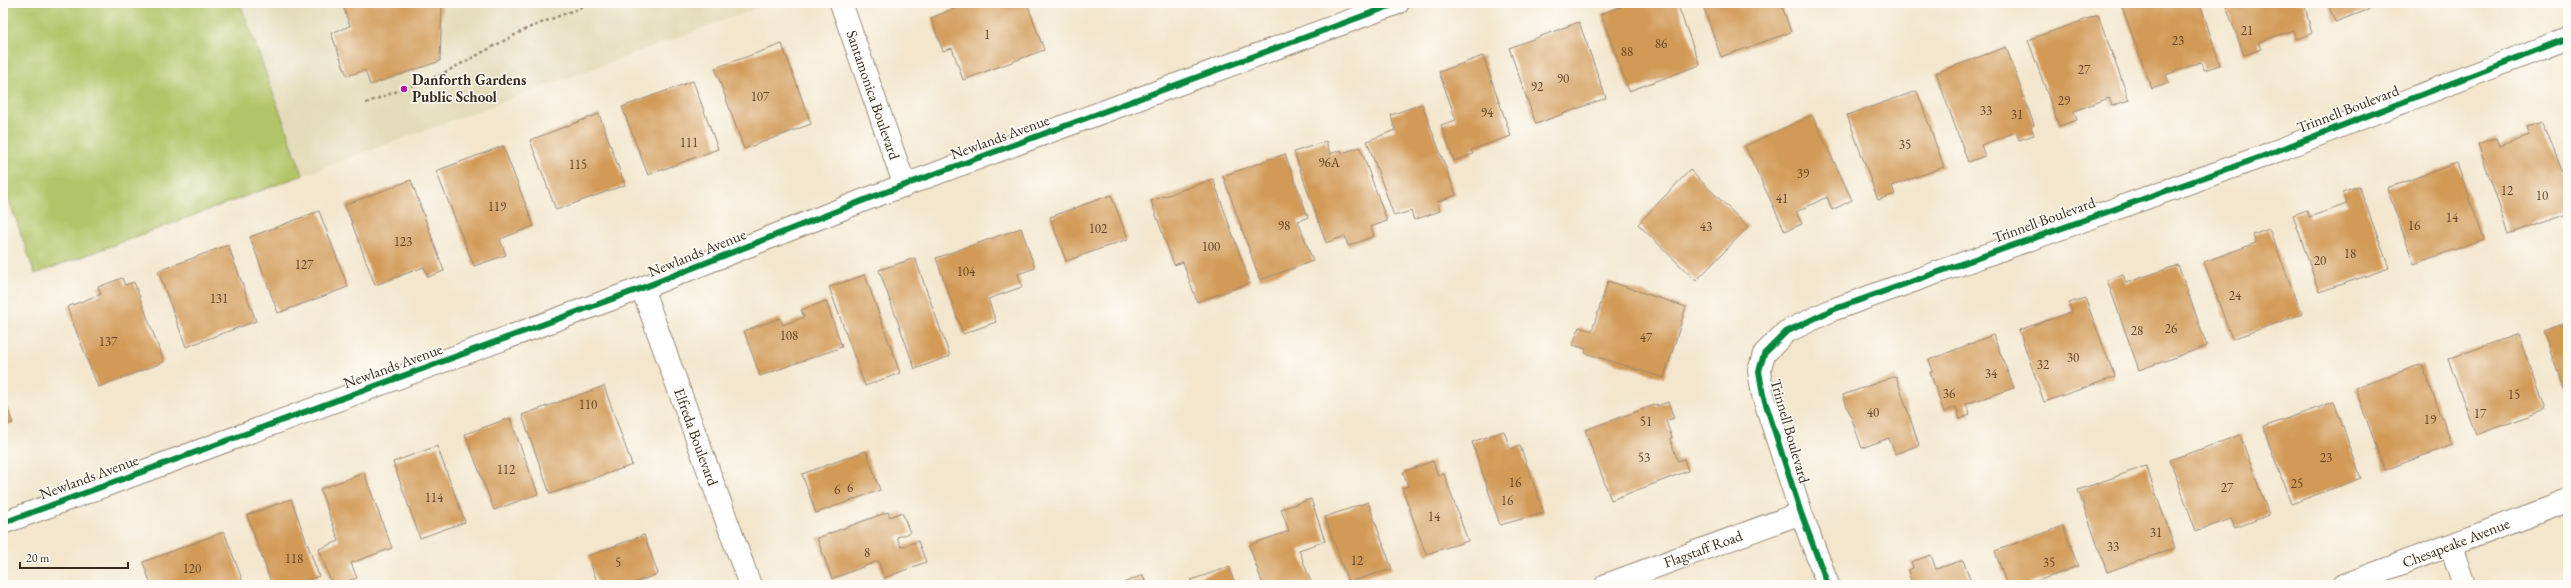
<svg xmlns="http://www.w3.org/2000/svg" width="2571" height="588" viewBox="0 0 2571 588" font-family="'EB Garamond',serif">
<style>
.built{fill:#e4dbba}
.green{fill:#b2c467;stroke:#767742}
.building{fill:#d29a56}
.lines{fill:none;stroke-linecap:round;stroke-linejoin:round}
.minor-casing{stroke:#978876;stroke-width:24}
.path{stroke:#978876;stroke-width:2.5;stroke-dasharray:3 3;stroke-linecap:butt}
.minor{stroke:#fff;stroke-width:22}
.cycleway-casing{stroke:#fdfcf7;stroke-width:8}
.cycleway{stroke:#00873e;stroke-width:6}
.poi-dot{fill:#b5179e;stroke:#fdfcf7;stroke-width:1.5}
.labels{text-anchor:middle;stroke-width:3;stroke-linejoin:round;paint-order:stroke}
.number-label{font-size:13px;fill:#61462c}
.poi-label{font-size:15px;font-weight:bold;fill:#3b2a1e;stroke:#fdfcf7;text-anchor:start}
.street-label{font-size:15px;fill:#3b2a1e;stroke:#fdfcf7}
</style>
<rect width="100%" height="100%" fill="#fdfcf7"/>
<filter id="ink" filterUnits="userSpaceOnUse"><feTurbulence type="fractalNoise" baseFrequency=".025" numOctaves="2"/><feDisplacementMap in="SourceGraphic" scale="8" xChannelSelector="R" yChannelSelector="G"/><feConvolveMatrix kernelMatrix="1 2 1 2 8 2 1 2 1" color-interpolation-filters="sRGB"/></filter>
<filter id="wash" filterUnits="userSpaceOnUse"><feTurbulence type="fractalNoise" baseFrequency=".012" numOctaves="4" result="noise"/><feDisplacementMap in="SourceGraphic" scale="16" xChannelSelector="R" yChannelSelector="G"/><feGaussianBlur stdDeviation="0.9" result="paint"/><feColorMatrix in="noise" values="0 0 0 0 0 0 0 0 0 0 0 0 0 0 0 0 0 1.4 0 .05"/><feComposite in="paint" operator="in"/></filter>
<g filter="url(#wash)">
<rect width="100%" height="100%" fill="#f3e6cd"/>
<!-- built -->
<path class="built" d="M240 3H771L303 175Z"/>
<!-- green -->
<path class="green" d="M3 3H240L303 175 35 274 3 183Z"/>
<g id="blocks">
<!-- building -->
<path class="building" d="M342 3H442L440 61 370 85 365 70 347 76 331 33 350 26Z
M968 3H1027L1044 50 963 80 952 48 943 51 931 18Z
M1630 3H1677L1700 65 1629 91 1601 14Z
M1702 3H1781L1791 32 1721 57Z
M2124 3H2200L2220 65 2204 70 2201 62 2166 75 2169 83 2152 89 2121 4Z
M2225 3H2304L2312 34 2296 39 2293 30 2258 42 2261 49 2244 55Z
M2328 3H2387L2335 22Z
M2098 15 2129 100 2112 106 2109 98 2074 111 2077 120 2059 126 2028 40Z
M1579 22 1606 98 1536 124 1509 48Z
M782 44 811 124 744 149 715 68Z
M2006 47 2034 125 2031 127 2034 135 2019 140 2016 132 1981 145 1985 156 1968 162 1936 73Z
M1483 56 1511 136 1471 150 1473 154 1454 161 1441 125 1456 120 1439 72Z
M693 81 718 149 648 175 622 107Z
M1917 91 1944 167 1892 186 1895 194 1878 200 1847 115Z
M1422 104 1456 195 1437 202 1440 211 1414 220 1411 211 1394 216 1367 141 1395 130 1391 115Z
M599 114 625 185 556 210 530 140Z
M1812 115 1852 200 1832 210 1827 197 1796 212 1802 224 1785 231 1745 146Z
M2543 122 2568 186V213L2509 234 2478 144 2496 138 2499 146 2529 135 2526 127Z
M1326 141 1330 154 1341 150 1342 153 1360 147 1387 221 1371 227 1374 236 1348 246 1345 236 1326 243 1294 152Z
M503 146 534 226 500 239 506 255 474 266 436 171Z
M1285 154 1308 217 1298 221 1313 261 1260 280 1223 176Z
M2457 163 2484 239 2414 264 2387 188Z
M1690 170 1748 227 1696 281 1638 224Z
M1213 179 1250 283 1197 302 1183 262 1174 265 1151 201Z
M411 180 444 271 428 277 424 267 375 285 345 205Z
M2359 186 2389 268 2319 292 2293 215 2307 210 2309 217 2347 204 2342 192Z
M1111 195 1128 239 1066 261 1050 217Z
M319 211 348 287 278 313 250 237Z
M1021 228 1035 268 1018 274 1022 287 988 299 996 322 963 334 936 258Z
M2269 229 2302 314 2232 339 2204 262 2256 243 2253 235Z
M228 245 256 321 186 347 158 271Z
M915 258 950 356 915 369 879 270Z
M2178 265 2207 346 2139 370 2107 280 2123 274 2126 283Z
M865 275 900 373 865 386 829 287Z
M122 278 125 285 134 282 164 362 98 387 67 307 101 294 98 287Z
M1608 281 1686 307 1664 378 1585 353 1586 349 1573 345 1579 327 1592 331Z
M2085 298 2115 377 2044 402 2019 330 2072 312 2069 303Z
M826 301 842 347 760 376 744 331 780 318 783 325 804 317 801 310Z
M2568 322V401L2543 331Z
M2518 334 2546 410 2476 435 2448 359Z
M1993 335 2014 388 1966 404 1970 415 1960 419 1956 407 1944 412 1930 372 1933 371 1929 360Z
M2422 364 2452 445 2385 470 2355 388Z
M1896 376 1919 445 1895 454 1889 438 1862 448 1843 395Z
M604 386 632 465 550 494 522 415Z
M3 397 13 423 3 426Z
M1668 402 1674 418 1666 421 1672 438 1670 439 1678 461 1684 459 1688 471 1611 500 1585 430 1657 404V406Z
M2334 402 2361 478 2291 504 2263 427Z
M510 418 538 494 494 510 465 434Z
M1504 431 1510 449 1520 446 1544 513 1500 525 1472 442Z
M2240 435 2269 515 2235 528 2231 519 2196 531 2170 460Z
M437 446 465 522 420 538 393 462Z
M866 451 880 490 816 513 802 474Z
M1433 461 1438 476 1444 474 1468 541 1426 554 1402 488 1408 486 1403 472Z
M2146 466 2175 548 2107 572 2078 490Z
M364 473 392 548 351 563 357 578 332 585 319 549 339 541 320 489Z
M291 499 319 576 293 585H272L247 515Z
M1311 499 1325 541 1299 550 1312 585H1263L1249 545 1289 531 1281 509Z
M1368 502 1392 569 1348 582 1325 517Z
M888 512 890 517 902 512 910 533 897 537 901 547 918 541 926 562 884 578 878 561 832 579 817 538Z
M2063 526 2078 566 2027 585H2007L1995 551Z
M224 532 243 582 235 585H151L143 562Z
M644 535 658 574 628 585H598L588 556Z
M1931 555 1936 569 1963 560 1972 585H1912L1908 570 1913 568 1911 562Z
M1229 567 1235 585H1192L1191 580Z
M1143 575 1146 585H1123V583Z"/>
</g>
</g>
<g filter="url(#ink)">
<use href="#blocks" fill-opacity="0" stroke="#978876" stroke-width="1"/>
<g class="lines">
<defs>
<path id="minor" d="M841 3 905 186
M642 288 750 585
M3 523 642 288 867 199 1398 3
M2451 546 2464 585
M1606 585 1801 513
M1828 585 1801 513 1763 395 1759 371 1764 354 1786 332 1832 310 2261 157 2568 38
M2344 585 2568 501"/>
</defs>
<!-- minor casing -->
<use href="#minor" class="minor-casing"/>
<!-- path -->
<path class="path" d="M366 103 440 75 528 28 593 3"/>
<!-- minor -->
<use href="#minor" class="minor"/>
<defs>
<path id="cycleway" d="M3 523 642 288 867 199 1398 3
M1828 585 1801 513 1763 395 1759 371 1764 354 1786 332 1832 310 2261 157 2568 38"/>
</defs>
<!-- cycleway casing -->
<use href="#cycleway" class="cycleway-casing"/>
<!-- cycleway -->
<use href="#cycleway" class="cycleway"/>
</g>
</g>
<!-- markers -->
<circle class="poi-dot" cx="404" cy="89" r="4"/>
<g class="labels">
<!-- number labels -->
<g class="number-label">
<text x="2247" y="35">21</text>
<text x="987" y="39">1</text>
<text x="2178" y="45">23</text>
<text x="1661" y="48">86</text>
<text x="1627" y="56">88</text>
<text x="2084" y="74">27</text>
<text x="1563" y="83">90</text>
<text x="1537" y="91">92</text>
<text x="760" y="101">107</text>
<text x="2064" y="105">29</text>
<text x="1986" y="115">33</text>
<text x="1487" y="117">94</text>
<text x="2017" y="119">31</text>
<text x="689" y="147">111</text>
<text x="1905" y="149">35</text>
<text x="1329" y="167">96A</text>
<text x="578" y="169">115</text>
<text x="1803" y="178">39</text>
<text x="2507" y="195">12</text>
<text x="2542" y="200">10</text>
<text x="1782" y="203">41</text>
<text x="497" y="211">119</text>
<text x="2452" y="222">14</text>
<text x="1284" y="230">98</text>
<text x="2414" y="230">16</text>
<text x="1706" y="231">43</text>
<text x="1098" y="233">102</text>
<text x="403" y="246">123</text>
<text x="1211" y="251">100</text>
<text x="2350" y="258">18</text>
<text x="2320" y="265">20</text>
<text x="304" y="269">127</text>
<text x="966" y="276">104</text>
<text x="2235" y="300">24</text>
<text x="219" y="303">131</text>
<text x="2171" y="333">26</text>
<text x="2137" y="335">28</text>
<text x="789" y="340">108</text>
<text x="1646" y="342">47</text>
<text x="108" y="346">137</text>
<text x="2073" y="362">30</text>
<text x="2043" y="369">32</text>
<text x="1991" y="378">34</text>
<text x="1949" y="398">36</text>
<text x="2514" y="399">15</text>
<text x="588" y="409">110</text>
<text x="1873" y="417">40</text>
<text x="2480" y="418">17</text>
<text x="2430" y="424">19</text>
<text x="1646" y="426">51</text>
<text x="1644" y="462">53</text>
<text x="2326" y="462">23</text>
<text x="506" y="474">112</text>
<text x="1515" y="487">16</text>
<text x="2297" y="488">25</text>
<text x="850" y="492">6</text>
<text x="2227" y="492">27</text>
<text x="837" y="494">6</text>
<text x="434" y="502">114</text>
<text x="1507" y="505">16</text>
<text x="1434" y="521">14</text>
<text x="2156" y="537">31</text>
<text x="2113" y="551">33</text>
<text x="867" y="557">8</text>
<text x="294" y="563">118</text>
<text x="1357" y="565">12</text>
<text x="618" y="567">5</text>
<text x="2049" y="567">35</text>
<text x="192" y="573">120</text>
</g>
<!-- poi labels -->
<g class="poi-label">
<text x="412" y="85">Danforth Gardens<tspan x="412" dy="17">Public School</tspan></text>
</g>
<!-- street labels -->
<g class="street-label">
<text transform="translate(873 95) rotate(71)" y="5">Santamonica Boulevard</text>
<text transform="translate(2348 109) rotate(-21)" y="5">Trinnell Boulevard</text>
<text transform="translate(1000 137) rotate(-20)" y="5">Newlands Avenue</text>
<text transform="translate(2044 220) rotate(-20)" y="5">Trinnell Boulevard</text>
<text transform="translate(697 253) rotate(-22)" y="5">Newlands Avenue</text>
<text transform="translate(393 366) rotate(-20)" y="5">Newlands Avenue</text>
<text transform="translate(1790 431) rotate(74)" y="5">Trinnell Boulevard</text>
<text transform="translate(696 437) rotate(70)" y="5">Elfreda Boulevard</text>
<text transform="translate(89 477) rotate(-20)" y="5">Newlands Avenue</text>
<text transform="translate(2456 543) rotate(-21)" y="5">Chesapeake Avenue</text>
<text transform="translate(1703 549) rotate(-20)" y="5">Flagstaff Road</text>
</g>
</g>
<!-- margin -->
<rect width="2571" height="588" fill="none" stroke="#fdfcf7" stroke-width="16"/>
<!-- scale -->
<path d="M20 562v6h108v-6" fill="none" stroke="#3b2a1e" stroke-width="2"/>
<text x="26" y="562" font-size="12" fill="#3b2a1e" stroke="#fdfcf7" stroke-width="3" paint-order="stroke">20 m</text>
</svg>
